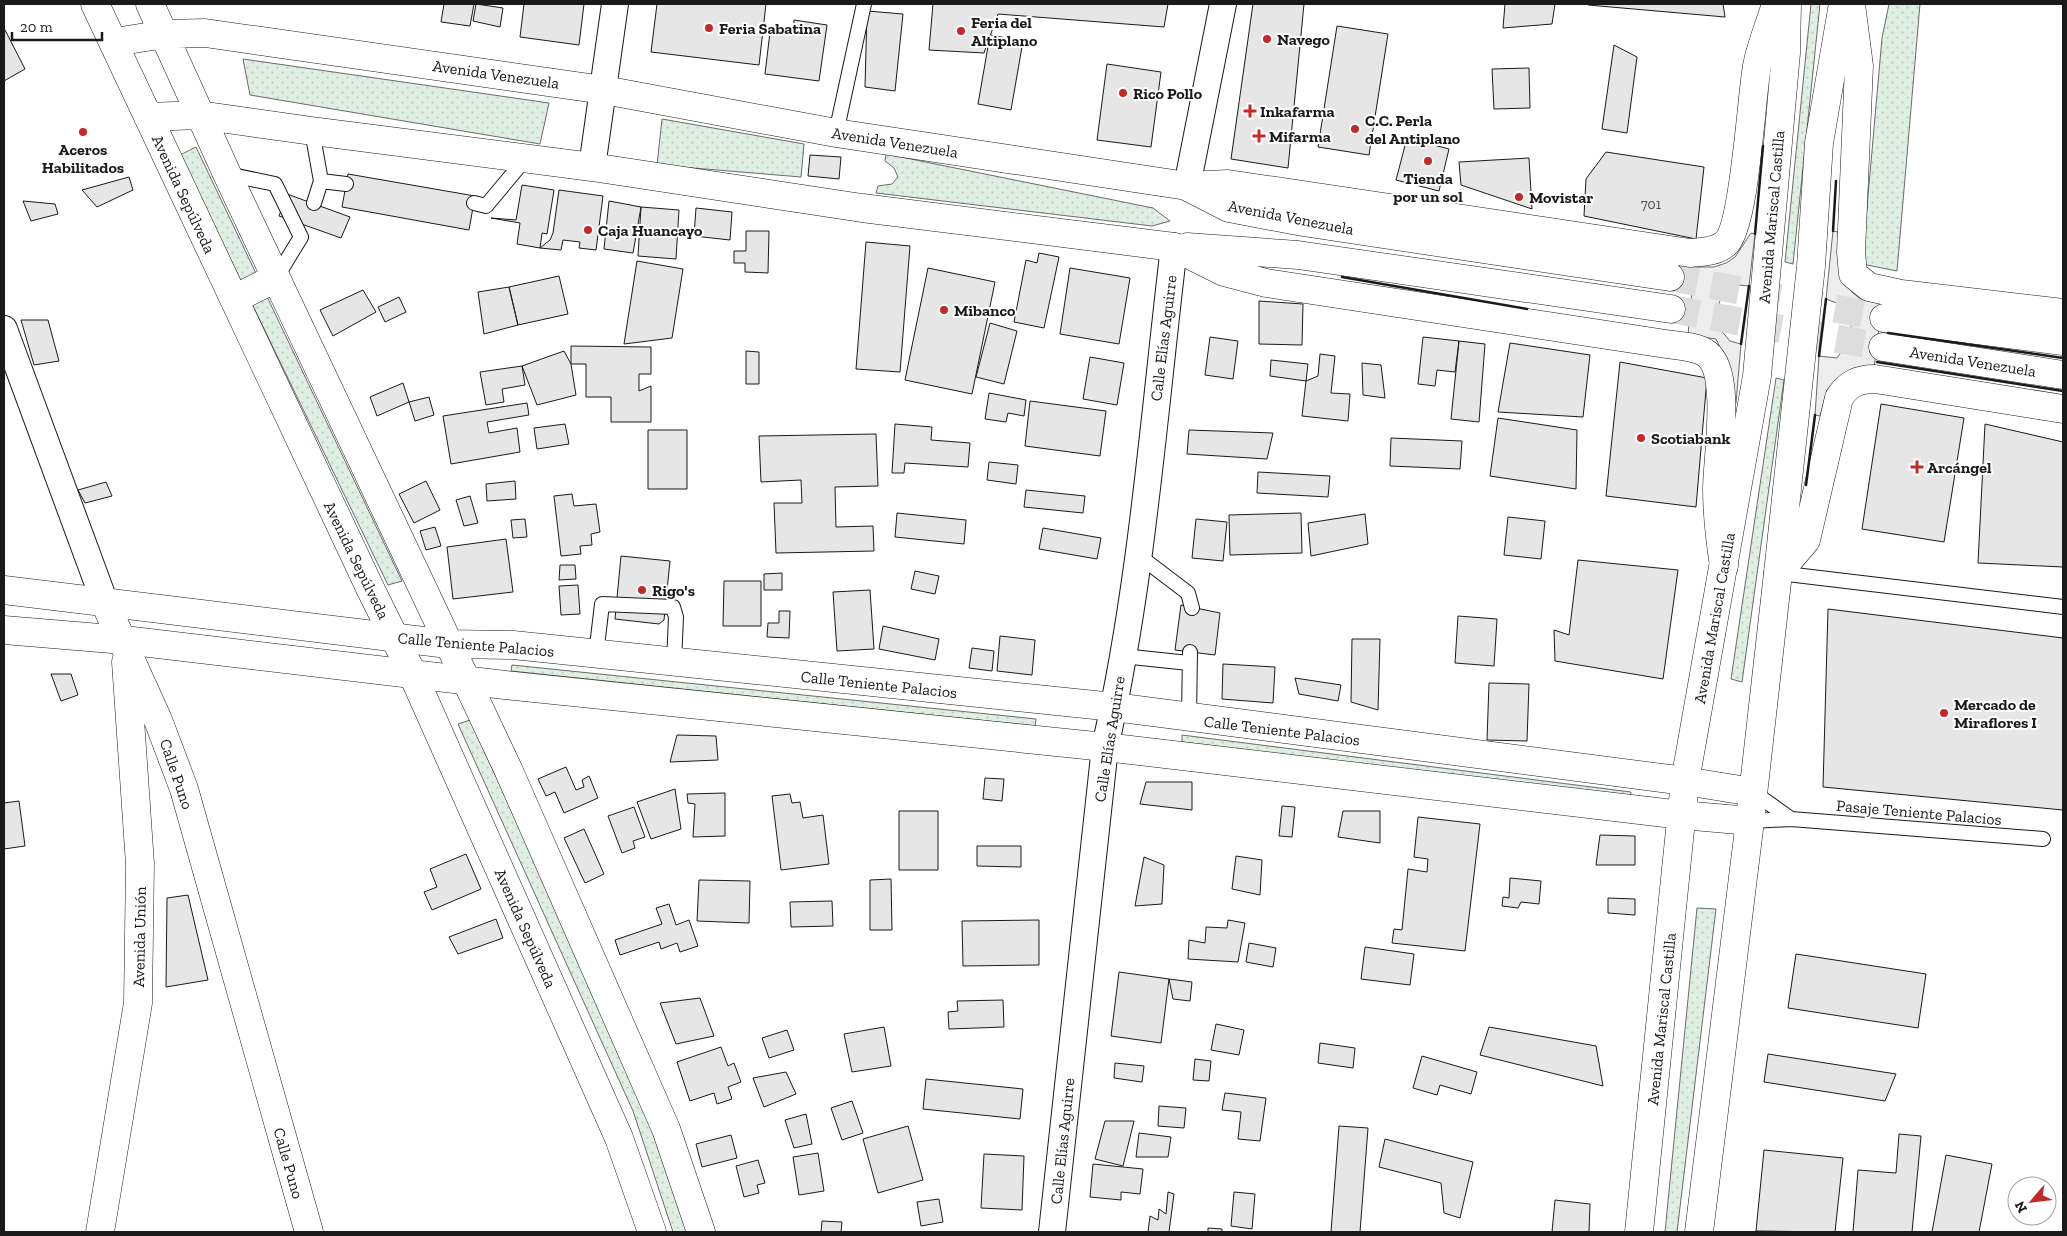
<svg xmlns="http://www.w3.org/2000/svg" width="2067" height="1236" viewBox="0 0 2067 1236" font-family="'Zilla Slab',serif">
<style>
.grass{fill:url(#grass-dots);stroke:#6a6a6a}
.parking{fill:#ededed;stroke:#6a6a6a}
.building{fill:#e6e6e6;stroke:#1a1a1a}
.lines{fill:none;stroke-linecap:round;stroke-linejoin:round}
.primary-tunnel{stroke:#ddd;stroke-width:28;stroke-dasharray:28 14;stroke-linecap:butt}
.service-casing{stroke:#1a1a1a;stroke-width:16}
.minor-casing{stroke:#1a1a1a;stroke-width:28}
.tertiary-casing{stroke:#1a1a1a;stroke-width:29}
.secondary-casing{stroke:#1a1a1a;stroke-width:29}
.primary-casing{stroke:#1a1a1a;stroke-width:29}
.service{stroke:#fff;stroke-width:14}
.minor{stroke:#fff;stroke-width:26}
.tertiary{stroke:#fff;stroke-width:28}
.secondary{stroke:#fff;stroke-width:28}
.primary{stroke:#fff;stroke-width:28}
.wall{stroke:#1a1a1a;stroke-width:2.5}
.poi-dot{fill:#c62828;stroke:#fff;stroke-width:2}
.labels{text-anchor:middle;stroke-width:4;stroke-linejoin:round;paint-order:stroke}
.number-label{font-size:14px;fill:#4d4d4d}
.poi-label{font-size:16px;font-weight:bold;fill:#1a1a1a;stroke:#fff;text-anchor:start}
.street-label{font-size:16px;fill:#1a1a1a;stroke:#fff}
</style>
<defs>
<pattern id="grass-dots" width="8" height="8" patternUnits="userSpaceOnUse" patternTransform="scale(1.25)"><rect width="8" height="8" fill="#e0efe3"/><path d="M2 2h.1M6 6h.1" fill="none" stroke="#c0ccc2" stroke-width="1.8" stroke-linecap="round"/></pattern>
</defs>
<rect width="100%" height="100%" fill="#fff"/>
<!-- grass -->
<path class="grass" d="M1811 4H1820L1793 264 1785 262Z
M1889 4H1920L1897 271 1862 264 1882 38Z
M243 59 549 103 540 144 250 95Z
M662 119 804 144 801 177 657 165Z
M196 147 402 581 388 585 180 155Z
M886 154 1153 208 1170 221 1152 226 876 193 878 186 892 184 898 177 894 168 885 161Z
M1776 378 1784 380 1742 682 1731 679Z
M512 665 1036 719 1035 726 511 671Z
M470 720 648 1109 692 1232H673L633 1111 458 724Z
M1182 735 1631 792 1630 800 1182 742Z
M1697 908 1716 909 1677 1232H1665Z"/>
<!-- parking -->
<path class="parking" d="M1833 231 1838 232 1841 268 1846 282 1853 293 1862 300 1882 302 1874 368 1836 379 1827 390 1820 416 1815 415 1819 356 1837 358 1851 338V320L1842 305 1826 299Z
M1751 233 1755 234 1749 286 1738 285 1731 289 1720 301 1716 312 1719 328 1730 341 1741 344 1736 403H1729L1726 360 1716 339 1688 335 1694 267H1714L1726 263 1735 257Z"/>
<!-- building -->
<path class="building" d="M444 4H474L470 26 441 22Z
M476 4 503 8 500 27 473 21Z
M524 4H584L579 45 520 37Z
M657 4H766L759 65 651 52Z
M933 4H1168L1164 27 998 14 984 53 929 50Z
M1253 4H1304L1288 168 1231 159Z
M1505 4H1555L1552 24 1503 28Z
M1588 4H1723L1725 17 1588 5Z
M867 11 903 14 895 91 865 87Z
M794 20 827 25 819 81 765 74 770 32 793 35Z
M1337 26 1388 34 1369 155 1318 147Z
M4 28 25 69 4 81Z
M990 35 1023 41 1011 110 978 104Z
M1614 45 1637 57 1627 133 1602 129Z
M1107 64 1161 72 1151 147 1097 140Z
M1529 68 1530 108 1494 109 1492 69Z
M1407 138 1449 149 1439 191 1396 180Z
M1606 152 1704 167 1696 239 1584 216 1586 179Z
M810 155 841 157 839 179 808 176Z
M1529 158 1532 209 1461 185 1459 162Z
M348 174 475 196 469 230 342 207Z
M129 177 133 190 97 207 82 190Z
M522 185 554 190 547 234 542 233 540 248 517 244 520 223 491 218 516 220Z
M559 190 603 196 596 250 579 248 580 242 563 240 561 250 540 248 550 240 553 233Z
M287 194 350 217 341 238 279 216Z
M23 201 55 204 58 214 31 221Z
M609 201 641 207 633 253 604 249Z
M641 207 679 210 676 259 638 256Z
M696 208 732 212 730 240 694 236Z
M746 231H769L768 273 745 272V263H734V251H746Z
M866 242 910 246 900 372 856 369Z
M1039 253 1059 257 1044 328 1014 322 1026 260 1037 263Z
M637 261 683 269 672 338 624 344Z
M928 268 995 282 972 394 905 380Z
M1070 268 1130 278 1119 344 1060 334Z
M559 276 568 314 518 325 509 287Z
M509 287 518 325 484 334 478 292Z
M363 290 376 312 333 336 320 310Z
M399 297 406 312 385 322 378 307Z
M1259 301 1303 304 1302 345 1259 344Z
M21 320H48L59 361 34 365Z
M990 323 1017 331 1004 384 976 377Z
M1210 337 1238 341 1233 379 1205 375Z
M1423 337 1459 341 1455 372 1437 370 1435 386 1418 384Z
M1459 341 1485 344 1479 422 1451 419Z
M1510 343 1590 355 1583 417 1498 412Z
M571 346 651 347V374H639V391L651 386V422H611V397H586V364H571Z
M564 351 571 364 576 395 537 405 522 366Z
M746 351 759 352V384H746Z
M1320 354 1335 356 1331 393 1350 394 1348 421 1302 416 1306 381 1318 376Z
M1090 357 1124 363 1117 405 1083 399Z
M1271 360 1308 364 1306 381 1270 376Z
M1620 362 1707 378 1696 507 1606 496Z
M1362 363 1381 365 1385 398 1363 395Z
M522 366 525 385 502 389 504 402 486 405 480 372Z
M403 383 409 402 377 416 370 397Z
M989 393 1026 400 1024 416 1008 413 1006 422 985 419Z
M429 397 434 415 415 421 409 402Z
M1030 401 1106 411 1100 456 1025 446Z
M527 403 529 415 487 422 489 433 517 428 520 452 451 464 443 416Z
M1881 404 1964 418 1944 542 1862 529Z
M1498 418 1577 430 1576 489 1490 476Z
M565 424 569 444 537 449 534 428Z
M895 424 932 427 931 440 970 443 968 467 905 463 904 473H892Z
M1985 424 2063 442V567L1978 563Z
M648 430H687V489H648Z
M1189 430 1273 433 1267 459 1187 454Z
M876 434 878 486 835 487 836 527 873 526 874 551 776 553 774 503H802L801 480 761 482 759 436Z
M1391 438 1462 441 1460 469 1390 466Z
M989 462 1018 465 1016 484 987 480Z
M1258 472 1330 476 1328 497 1257 493Z
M426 481 440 510 414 523 399 494Z
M515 481 516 499 487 501 486 484Z
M106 482 112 496 85 503 78 490Z
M1026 490 1085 496 1083 513 1024 507Z
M572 494 574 506 596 504 600 532 591 534 592 545 580 546 581 554 561 556 554 496Z
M470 496 478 523 464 526 456 500Z
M897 513 966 520 964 544 895 537Z
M1301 513 1302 553 1230 555 1229 515Z
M1365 514 1368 544 1311 556 1308 523Z
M1508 517 1545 521 1541 559 1504 555Z
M525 519 527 537 513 538 511 520Z
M1196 519 1227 522 1223 561 1192 558Z
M435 527 441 546 426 550 420 531Z
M1043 528 1101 538 1097 559 1039 549Z
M506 539 513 592 453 599 447 547Z
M621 556 670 561 664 620 659 624 615 619Z
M1578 560 1678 570 1663 679 1555 661 1554 630 1569 635Z
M560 565H575L576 579 559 580Z
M915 571 939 576 935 594 911 589Z
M782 573V590H764V574Z
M724 581H761V626H723Z
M578 585 580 614 561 615 559 586Z
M870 590 874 649 837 651 833 592Z
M1181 605 1220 613 1215 655 1175 650Z
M1828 609 2063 638V810L1823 787Z
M779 611H790L789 638 767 637 768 623H779Z
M1458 616 1497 619 1494 666 1455 663Z
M883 626 939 639 935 660 879 649Z
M1000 636 1035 640 1032 675 997 671Z
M1352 639H1380L1378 710 1351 702Z
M972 648 994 651 992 671 969 668Z
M1223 664 1275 667 1273 703 1222 699Z
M51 674H71L78 695 61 701Z
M1295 678 1341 685 1338 701 1299 694Z
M1489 683 1529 684 1527 741 1487 740Z
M677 735 716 736 718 760 670 762Z
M566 767 576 790 584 787 582 780 589 776 598 798 564 813 555 792 546 796 538 779Z
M985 778 1004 779 1002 801 983 799Z
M1146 782H1192V810L1140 804Z
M675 789 681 829 651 839 637 802Z
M725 793V836L693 837 695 804 688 803 687 794Z
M790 794 792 803 800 802 803 818 823 815 829 864 781 870 772 796Z
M19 801 25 846 4 849V803Z
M1282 806 1295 807 1292 837 1279 836Z
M634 807 645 837 633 841 635 848 622 853 608 816Z
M899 811H938V870H899Z
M1343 811H1380V843L1338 837Z
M1418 817 1480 824 1465 951 1392 943 1394 929 1402 930 1408 869 1427 872 1428 859 1414 857Z
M584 829 604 874 585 883 564 838Z
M1600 835 1635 836V865H1596Z
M977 846H1021V867L977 866Z
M466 854 481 889 432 910 424 892 437 887 430 869Z
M1236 856 1262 860 1260 895 1232 889Z
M1144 857 1164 865 1162 904 1135 906Z
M1510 878 1541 881 1539 904 1521 902 1518 908 1502 906 1503 897 1509 898Z
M891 879 892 930H870V880Z
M699 880 750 881 749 923 697 921Z
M188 895 208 980 166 987 167 898Z
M1608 898 1635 899V915L1608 913Z
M832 901 833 926 791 927 790 902Z
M669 904 676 925 689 920 698 946 680 952 677 943 661 949 659 942 620 955 615 940 662 924 656 908Z
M496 919 503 938 458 954 449 937Z
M1039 920V965L963 966 962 921Z
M1228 920 1245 923 1238 962 1188 959 1189 940 1205 943 1206 927 1227 928Z
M1249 943 1276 948 1273 967 1246 962Z
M1365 947 1414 954 1410 985 1361 979Z
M1796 954 1926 974 1918 1028 1788 1008Z
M1119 972 1169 979 1161 1043 1111 1036Z
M1169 979 1192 982 1190 1001 1173 999Z
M700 998 714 1036 676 1044 660 1003Z
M1003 1000 1004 1027 949 1029 948 1012 958 1011 957 1001Z
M1216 1024 1244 1030 1239 1055 1211 1050Z
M884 1027 891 1066 852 1072 844 1034Z
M1489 1027 1596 1046 1603 1086 1480 1055Z
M787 1030 794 1050 769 1058 762 1038Z
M1320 1043 1355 1048 1353 1068 1318 1063Z
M721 1047 728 1066 734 1063 741 1082 728 1087 732 1099 717 1104 714 1093 690 1101 677 1062Z
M1768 1054 1896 1074 1885 1101 1764 1082Z
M1422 1056 1477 1072 1471 1094 1440 1085 1437 1095 1413 1088Z
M1195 1059 1211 1061 1209 1081 1193 1080Z
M1115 1063 1144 1066 1142 1082 1114 1078Z
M786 1072 796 1094 764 1107 753 1078Z
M926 1079 1023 1089 1020 1119 923 1109Z
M1225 1093 1266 1098 1260 1141 1238 1139 1241 1112 1222 1110Z
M852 1101 863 1133 842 1140 831 1108Z
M1159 1106 1186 1108 1184 1128 1158 1126Z
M806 1114 812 1144 794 1148 785 1120Z
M1105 1121H1134L1123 1166 1095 1159Z
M908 1126 923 1180 878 1193 863 1139Z
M1339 1126 1368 1128 1360 1232H1331Z
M1139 1133 1171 1137 1168 1157H1136Z
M1899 1134 1921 1136 1912 1232H1853L1858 1170 1896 1173Z
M731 1135 737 1158 702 1167 696 1144Z
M1385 1139 1473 1162 1460 1218 1444 1213 1441 1183 1379 1167Z
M1764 1150 1843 1158 1835 1232 1756 1231Z
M818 1153 824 1191 799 1195 793 1157Z
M984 1154 1024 1156 1022 1210 981 1208Z
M1946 1155 1992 1164 1979 1232H1932Z
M758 1160 765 1183 757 1185 759 1193 744 1197 736 1166Z
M1093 1164 1143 1169 1140 1194 1121 1192V1200L1090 1197Z
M1168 1192 1174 1194 1169 1232H1148L1150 1216 1158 1220 1159 1209 1166 1214Z
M1234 1192 1255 1194 1252 1229 1231 1226Z
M939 1199 943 1222 921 1226 917 1202Z
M1555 1200 1590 1204 1589 1232H1552Z
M822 1221 842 1222 841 1232H821Z
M1208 1228 1222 1229V1232H1208Z"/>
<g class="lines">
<!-- primary-tunnel -->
<path class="primary-tunnel" d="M1670 277 1884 318
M1671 309 1883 347"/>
<defs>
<path id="service" d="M312 131 321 181 346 184
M836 133 864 4
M227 174 275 184 301 237 276 278
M314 203 321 181
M474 203 486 206 526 158
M1138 555 1188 593 1192 608
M1778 573 2063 607
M596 655 602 604 673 607 676 617 674 663
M1122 656 1189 663
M1189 718 1190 652
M1753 792 1791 819
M1750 821 1791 819 2043 839"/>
<path id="minor" d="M592 167 615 4
M1187 186 1223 4
M4 329 105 603
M1052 1232 1105 747C1142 584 1154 413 1174 247"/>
<path id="tertiary" d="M95 4 371 590 413 675 619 1138 652 1232
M150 4 227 174 508 769 666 1129 701 1232
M115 42 165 34 205 33 604 90 836 133 1187 186
M148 117 199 115 312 131 592 167 862 208 1174 247
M234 299 276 278
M105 603 158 720 184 789 309 1232
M100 1232 138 1003 140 864 126 662"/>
<path id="secondary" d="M4 590 448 644 513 645 1114 707 1685 781 1753 792
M4 630 124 640 505 685 1105 747 1682 815 1750 821
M1639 1232 1685 781 1757 376 1786 53 1787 4
M1699 1232 1750 821 1778 573 1811 266 1819 143 1843 4"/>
<path id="primary" d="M1851 4 1859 66 1851 252 1853 274 1869 287 1901 294 2063 313
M1187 186 1228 184 1690 253C1701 252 1717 252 1726 243 1745 225 1751 98 1757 66 1761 45 1770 24 1776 4
M1188 187 1229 208 1303 222 1670 277
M1174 247 1224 272 1266 283 1666 344C1679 346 1696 346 1707 354 1732 373 1717 459 1717 489 1717 515 1720 540 1724 566
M1187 247 1298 255 1671 309
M1884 318 2063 341
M1883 347 2063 375
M1778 573 1806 540 1839 398C1848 384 1858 379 1875 379L2063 409"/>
</defs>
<!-- service casing -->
<use href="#service" class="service-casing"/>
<!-- minor casing -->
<use href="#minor" class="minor-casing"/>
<!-- tertiary casing -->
<use href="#tertiary" class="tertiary-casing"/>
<!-- secondary casing -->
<use href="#secondary" class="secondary-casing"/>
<!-- primary casing -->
<use href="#primary" class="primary-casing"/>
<!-- service -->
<use href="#service" class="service"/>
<!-- minor -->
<use href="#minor" class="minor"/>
<!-- tertiary -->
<use href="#tertiary" class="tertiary"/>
<!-- secondary -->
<use href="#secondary" class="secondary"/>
<!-- primary -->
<use href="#primary" class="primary"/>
<!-- wall -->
<path class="wall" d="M1833 231 1836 181
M1755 234 1763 146
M1342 277 1527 309
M1888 333 2063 358
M1741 344 1749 286
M1819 356 1826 299
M1877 362 2063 391
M1806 485 1815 415"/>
</g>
<!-- markers -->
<g class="poi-dot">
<circle cx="709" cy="28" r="5"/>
<circle cx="961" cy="31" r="5"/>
<circle cx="1267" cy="39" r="5"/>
<circle cx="1123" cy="93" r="5"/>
<path d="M1247.5 103.5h5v5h5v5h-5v5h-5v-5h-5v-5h5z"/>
<circle cx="1355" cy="129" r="5"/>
<circle cx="83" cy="132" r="5"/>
<path d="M1256.5 128.5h5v5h5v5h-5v5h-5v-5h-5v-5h5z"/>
<circle cx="1428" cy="161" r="5"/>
<circle cx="1519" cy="197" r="5"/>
<circle cx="588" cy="230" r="5"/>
<circle cx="944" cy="310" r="5"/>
<circle cx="1641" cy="438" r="5"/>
<path d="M1914.5 459.5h5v5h5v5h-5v5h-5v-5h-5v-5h5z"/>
<circle cx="642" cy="590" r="5"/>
<circle cx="1944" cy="713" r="5"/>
</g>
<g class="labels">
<!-- number labels -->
<g class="number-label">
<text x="1651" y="209">701</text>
</g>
<!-- poi labels -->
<g class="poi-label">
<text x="971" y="28">Feria del<tspan x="971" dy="18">Altiplano</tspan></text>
<text x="719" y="34">Feria Sabatina</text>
<text x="1277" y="45">Navego</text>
<text x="1133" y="99">Rico Pollo</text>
<text x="1260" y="117">Inkafarma</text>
<text x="1365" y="126">C.C. Perla<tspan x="1365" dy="18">del Antiplano</tspan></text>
<text x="1269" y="142">Mifarma</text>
<text x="83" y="155" text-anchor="middle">Aceros<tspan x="83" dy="18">Habilitados</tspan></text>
<text x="1428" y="184" text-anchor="middle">Tienda<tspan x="1428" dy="18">por un sol</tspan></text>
<text x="1529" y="203">Movistar</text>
<text x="598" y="236">Caja Huancayo</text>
<text x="954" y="316">Mibanco</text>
<text x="1651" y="444">Scotiabank</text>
<text x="1927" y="473">Arcángel</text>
<text x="652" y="596">Rigo's</text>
<text x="1954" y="710">Mercado de<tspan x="1954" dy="18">Miraflores I</tspan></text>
</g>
<!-- street labels -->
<g class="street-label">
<text transform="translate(496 74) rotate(8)" y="6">Avenida Venezuela</text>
<text transform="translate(895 142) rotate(9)" y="6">Avenida Venezuela</text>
<text transform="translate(184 194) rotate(65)" y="6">Avenida Sepúlveda</text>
<text transform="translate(1291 217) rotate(11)" y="6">Avenida Venezuela</text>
<text transform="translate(1771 217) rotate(-85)" y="6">Avenida Mariscal Castilla</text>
<text transform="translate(1163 338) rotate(-83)" y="6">Calle Elías Aguirre</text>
<text transform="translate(1973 361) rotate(9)" y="6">Avenida Venezuela</text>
<text transform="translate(357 560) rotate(64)" y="6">Avenida Sepúlveda</text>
<text transform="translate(1714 618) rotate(-80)" y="6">Avenida Mariscal Castilla</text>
<text transform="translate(476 644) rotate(5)" y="6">Calle Teniente Palacios</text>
<text transform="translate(879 684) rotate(6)" y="6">Calle Teniente Palacios</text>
<text transform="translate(1282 730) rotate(7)" y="6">Calle Teniente Palacios</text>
<text transform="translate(1109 739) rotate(-81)" y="6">Calle Elías Aguirre</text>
<text transform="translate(177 774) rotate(71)" y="6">Calle Puno</text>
<text transform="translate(1919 812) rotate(5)" y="6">Pasaje Teniente Palacios</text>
<text transform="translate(526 928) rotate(66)" y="6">Avenida Sepúlveda</text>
<text transform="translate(139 937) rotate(-89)" y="6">Avenida Unión</text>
<text transform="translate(1661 1019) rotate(-84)" y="6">Avenida Mariscal Castilla</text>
<text transform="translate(1062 1141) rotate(-84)" y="6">Calle Elías Aguirre</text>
<text transform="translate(289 1163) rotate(74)" y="6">Calle Puno</text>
</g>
</g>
<!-- border -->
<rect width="2067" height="1236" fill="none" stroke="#1a1a1a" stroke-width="10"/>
<!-- north arrow -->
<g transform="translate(2032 1201) rotate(242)"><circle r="24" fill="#ffffff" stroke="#a3a3a3"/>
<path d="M0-4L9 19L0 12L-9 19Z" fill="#c62828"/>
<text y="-8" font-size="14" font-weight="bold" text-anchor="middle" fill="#1a1a1a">N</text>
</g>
<!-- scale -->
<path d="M12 32v8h90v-8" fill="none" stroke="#1a1a1a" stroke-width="2.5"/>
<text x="20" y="32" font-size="15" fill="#1a1a1a" stroke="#ffffff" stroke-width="4" paint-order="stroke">20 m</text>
</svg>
